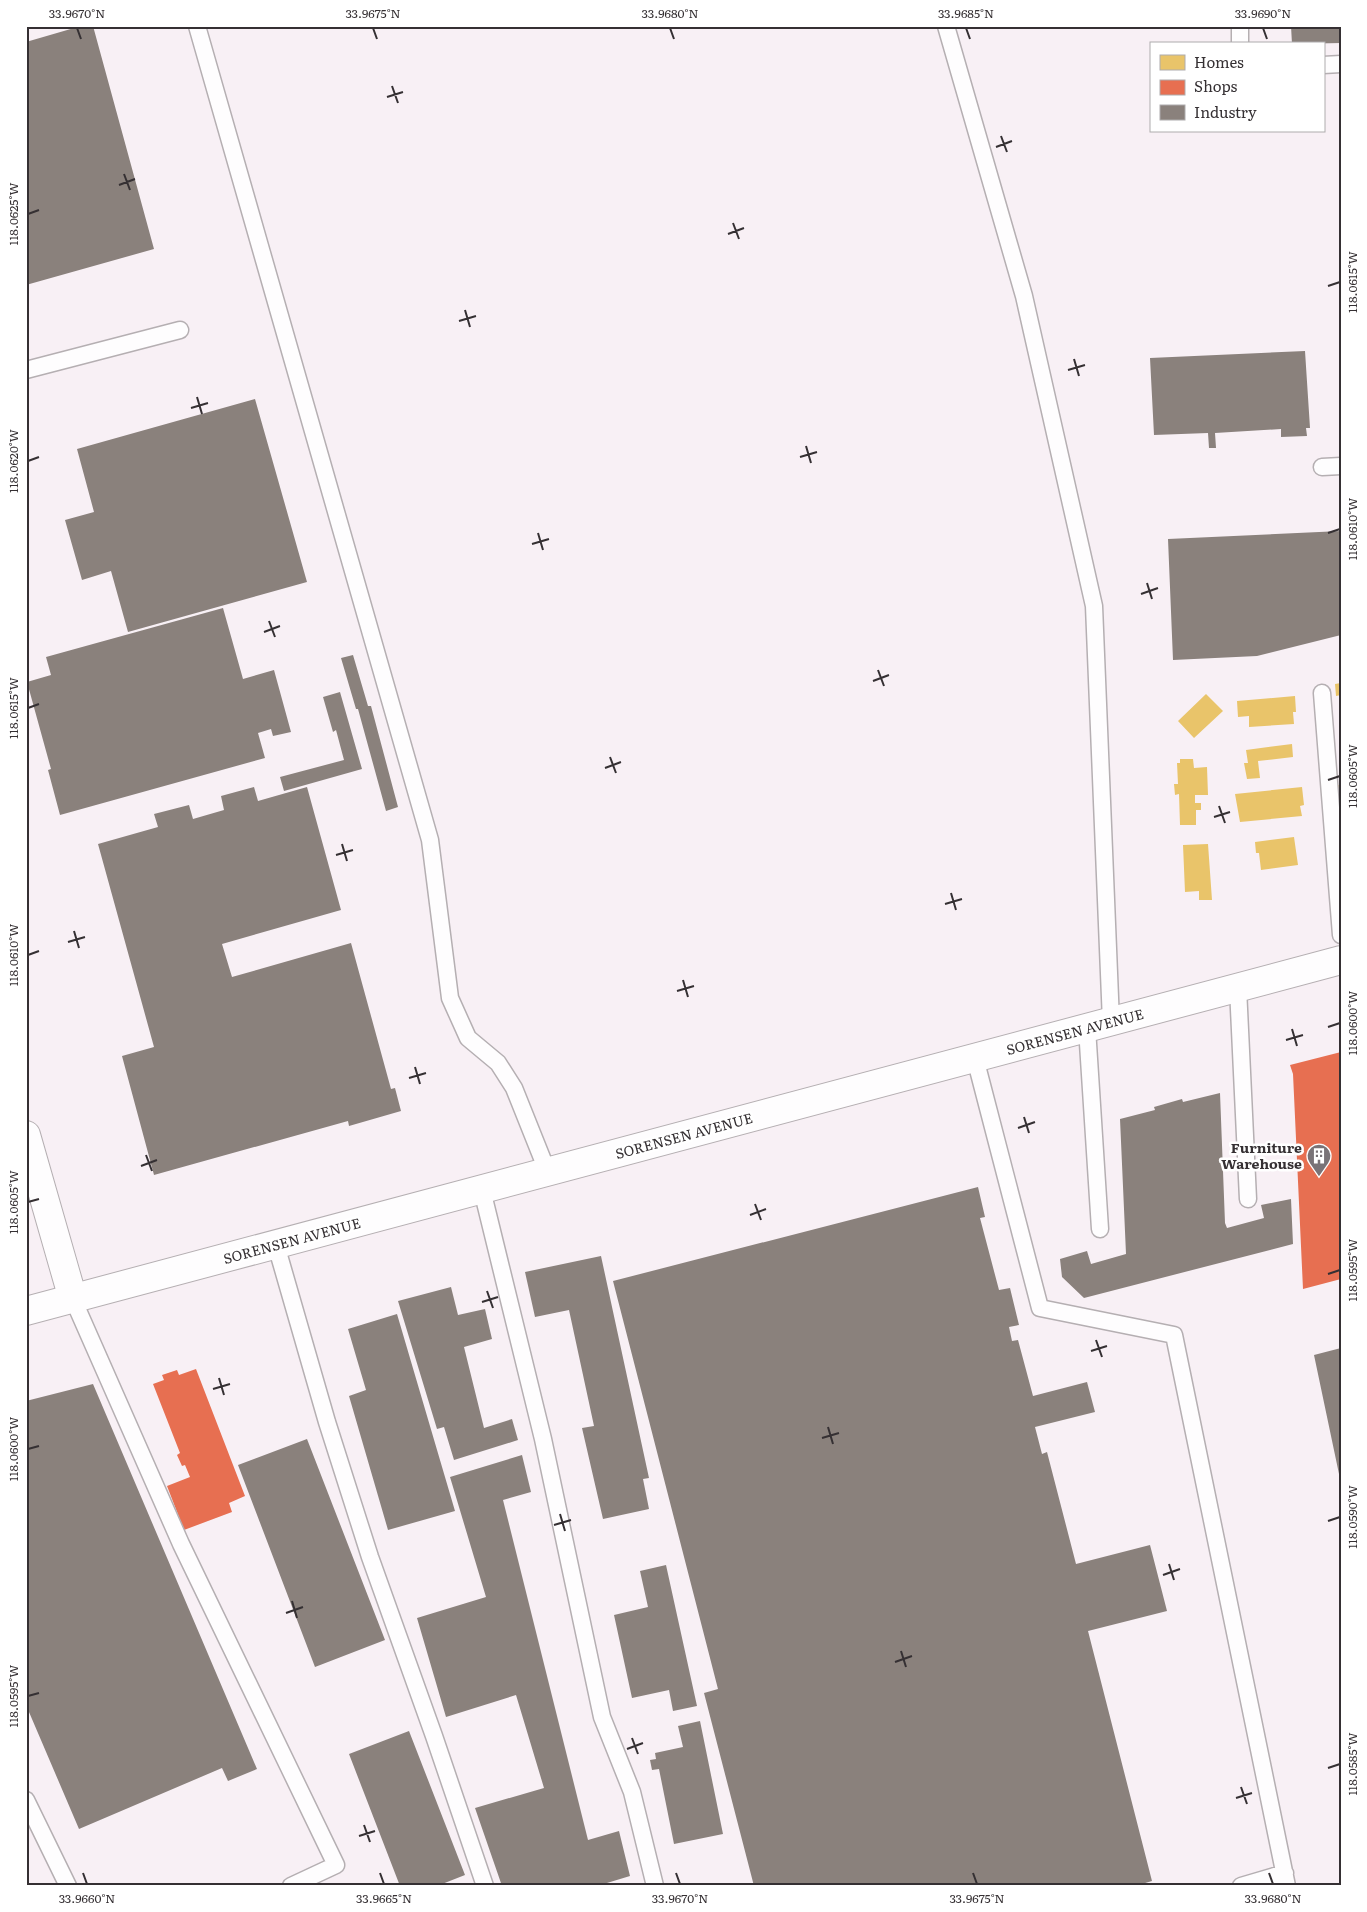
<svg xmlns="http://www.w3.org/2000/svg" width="1367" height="1912" viewBox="0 0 1367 1912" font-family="Literata,serif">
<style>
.homes{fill:#e9c46a}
.shops{fill:#e76f51}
.industry{fill:#8a817c}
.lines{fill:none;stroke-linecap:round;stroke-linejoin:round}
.service-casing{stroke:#b5afb2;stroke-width:19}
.minor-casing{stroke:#b5afb2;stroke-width:30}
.tertiary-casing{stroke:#b5afb2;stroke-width:30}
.service{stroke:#fefdfe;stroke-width:16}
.minor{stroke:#fefdfe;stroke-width:28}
.tertiary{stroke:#fefdfe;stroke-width:28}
.ticks{fill:none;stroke:#353033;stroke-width:2}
.labels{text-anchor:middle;stroke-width:5;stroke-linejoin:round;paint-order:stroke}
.street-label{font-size:14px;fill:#353033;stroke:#fff}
.poi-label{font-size:14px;font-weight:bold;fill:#353033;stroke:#fff;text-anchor:end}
.neatline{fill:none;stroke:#353033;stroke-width:2}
.ticks-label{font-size:12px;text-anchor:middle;fill:#353033}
</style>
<rect width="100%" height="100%" fill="#f8f0f5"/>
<!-- homes -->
<path class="homes" d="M1341 683V695L1336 696 1335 684Z
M1206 694 1223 711 1194 738 1178 721Z
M1295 696 1296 712H1293L1294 724 1249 727V716L1238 717 1237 701Z
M1292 744 1293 757 1258 761 1260 778 1247 779 1244 763H1248L1246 750Z
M1180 759H1193L1194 768 1207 767 1208 795H1195V803H1201V810H1196V825H1180L1179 794 1175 795 1174 784H1178L1177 763H1180Z
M1337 785H1341V797H1338Z
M1302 787 1304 805 1300 806 1302 816 1240 822 1235 794Z
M1294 837 1298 865 1261 870 1259 853H1256L1255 842Z
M1208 844 1212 900H1199V891L1185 892 1183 845Z"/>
<!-- shops -->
<path class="shops" d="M1341 1052V1279L1303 1289 1293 1074 1290 1065Z
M196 1369 245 1496 229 1503 232 1512 184 1530 167 1486 190 1477 185 1465 182 1466 177 1455 180 1453 153 1384 164 1380 162 1375 177 1370 179 1375Z"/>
<!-- industry -->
<path class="industry" d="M81 26H93L154 249 26 285V42Z
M1291 26H1341V43L1292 44Z
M1305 351 1310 428H1306L1307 436 1281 437V429L1215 433 1216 448H1209L1208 433 1154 435 1150 358Z
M255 399 307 582 128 632 111 571 82 580 65 520 94 512 77 449Z
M1341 531V635L1257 656 1173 660 1168 539Z
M223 608 243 679 274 670 291 732 273 736 271 729 258 733 265 758 60 815 48 770 51 769 27 682 51 675 46 657Z
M353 655 368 706H371L398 807 386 811 358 709H356L341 658Z
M340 692 362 769 284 791 280 777 344 760 336 730 333 732 323 697Z
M254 787 258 801 307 787 341 910 222 944 232 977 351 943 391 1089 395 1088 401 1111 349 1126 348 1121 154 1175 122 1056 154 1047 98 844 158 827 154 814 189 805 193 819 224 810 221 796Z
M1220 1093 1225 1223 1227 1228 1264 1218 1261 1205 1291 1199 1293 1244 1084 1298 1062 1277 1060 1259 1087 1251 1091 1264 1126 1254 1120 1119 1155 1110 1154 1107 1182 1099 1183 1102Z
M978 1187 985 1217 980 1218 999 1290 1010 1288 1019 1325 1009 1327 1012 1341 1018 1340 1033 1396 1087 1382 1095 1412 1035 1427 1042 1454 1047 1452 1076 1564 1150 1545 1167 1611 1088 1631 1152 1881 1135 1886H754L704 1693 718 1689 613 1281Z
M601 1256 649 1478 643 1479 649 1509 603 1519 582 1428 594 1426 569 1310 535 1317 525 1272Z
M451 1287 458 1315 485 1309 492 1339 464 1347 484 1428 512 1419 518 1440 454 1460 444 1427 437 1429 398 1301Z
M397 1314 455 1511 388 1530 349 1396 366 1390 348 1329Z
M1341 1348V1474H1339L1314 1355Z
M93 1384 257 1769 228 1781 222 1768 79 1829 26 1705V1401Z
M307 1439 385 1640 315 1667 238 1465Z
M522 1455 531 1492 503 1500 588 1840 619 1831 630 1876 597 1886H502L475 1808 544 1788 516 1695 446 1717 417 1618 486 1597 450 1477Z
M666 1565 697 1706 673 1711 669 1690 632 1698 614 1615 648 1607 640 1571Z
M700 1721 723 1834 674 1844 659 1769 652 1770 650 1760 656 1759 655 1753 683 1747 678 1726Z
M409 1731 465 1875 437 1886H400L349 1754Z"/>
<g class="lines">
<defs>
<path id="service" d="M197 26 430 840 450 998 468 1038 498 1063 514 1088 548 1173
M946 26 1024 296 1094 606 1111 1022
M1240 44V26
M1323 65 1341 64
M26 370 180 330
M1322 467 1341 466
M1322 693 1341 935
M1238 988 1248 1199
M1087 1028 1100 1229
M975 1058 1040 1308 1174 1335 1287 1886
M482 1190 543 1439 602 1717 632 1792 655 1886
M276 1245 327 1422 370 1557 434 1736 485 1886
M73 1299 181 1544 336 1865 291 1886
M26 1800 68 1886
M1241 1886 1285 1873"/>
<path id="minor" d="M26 1135 73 1299"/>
<path id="tertiary" d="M26 1311 1341 960"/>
</defs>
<!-- service casing -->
<use href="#service" class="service-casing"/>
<!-- minor casing -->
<use href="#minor" class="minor-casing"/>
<!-- tertiary casing -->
<use href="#tertiary" class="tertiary-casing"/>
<!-- service -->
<use href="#service" class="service"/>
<!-- minor -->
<use href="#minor" class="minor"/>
<!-- tertiary -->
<use href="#tertiary" class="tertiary"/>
</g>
<!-- ticks -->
<path class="ticks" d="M77 28 81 39M373 28 377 39M670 28 674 39M966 28 970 39M1263 28 1267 39M392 86 398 103M387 97 403 92M1001 136 1007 152M996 147 1012 141M124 174 130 190M119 185 135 179M28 214 39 210M733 223 739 239M728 234 744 228M1328 286 1340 282M465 310 470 327M459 321 476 316M1074 359 1079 376M1068 370 1085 365M197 397 202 414M191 408 208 403M806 446 811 463M800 457 817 452M28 461 39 457M538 533 543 550M1328 533 1340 529M532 544 549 539M1147 583 1152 599M1141 594 1158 588M269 621 275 637M264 632 280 626M878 670 884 686M873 681 889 675M28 708 39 704M610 757 616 773M605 768 621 762M1328 780 1340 776M1219 806 1225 823M1214 817 1230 812M342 844 347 861M336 855 353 850M951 893 956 910M945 904 962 899M74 931 79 948M68 942 85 937M28 955 39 951M683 980 688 997M677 991 694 986M1328 1027 1340 1023M1292 1029 1297 1046M1286 1040 1303 1035M415 1067 420 1084M409 1078 426 1073M1024 1117 1029 1133M1018 1128 1035 1122M146 1155 152 1171M141 1166 157 1160M28 1202 39 1199M755 1204 761 1220M750 1215 766 1209M1328 1274 1340 1270M487 1291 493 1308M482 1302 498 1297M1096 1340 1102 1357M1091 1351 1107 1346M219 1378 224 1395M213 1389 230 1384M828 1427 833 1444M822 1438 839 1433M28 1449 39 1446M560 1514 565 1531M1328 1521 1340 1517M554 1525 571 1520M1169 1564 1174 1580M1163 1575 1180 1569M292 1601 297 1618M286 1613 303 1607M901 1651 906 1667M895 1662 912 1656M28 1696 39 1693M632 1738 638 1754M627 1749 643 1743M1328 1768 1340 1764M1241 1787 1247 1804M1236 1798 1252 1793M364 1825 370 1842M359 1836 375 1831M83 1873 87 1884M380 1873 384 1884M676 1873 680 1884M973 1873 977 1884M1269 1873 1273 1884"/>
<!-- icons -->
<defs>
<symbol id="building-pin" viewBox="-11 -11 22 30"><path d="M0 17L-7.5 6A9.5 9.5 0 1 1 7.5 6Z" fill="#797377" stroke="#fff"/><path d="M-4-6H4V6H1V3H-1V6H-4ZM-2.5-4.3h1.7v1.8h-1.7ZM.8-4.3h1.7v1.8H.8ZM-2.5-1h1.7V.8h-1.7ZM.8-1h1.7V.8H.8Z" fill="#fff"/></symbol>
</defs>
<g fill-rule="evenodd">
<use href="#building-pin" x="1305" y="1142" width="28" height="38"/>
</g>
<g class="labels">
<!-- street labels -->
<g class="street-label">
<text transform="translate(1075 1032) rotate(-15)" y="5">SORENSEN AVENUE</text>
<text transform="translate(684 1136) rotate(-15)" y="5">SORENSEN AVENUE</text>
<text transform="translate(292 1241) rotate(-15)" y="5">SORENSEN AVENUE</text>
</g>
<!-- poi labels -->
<g class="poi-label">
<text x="1302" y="1153">Furniture<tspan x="1302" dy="16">Warehouse</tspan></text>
</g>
</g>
<!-- border -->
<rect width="1367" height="1912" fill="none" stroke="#ffffff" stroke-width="55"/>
<!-- legend -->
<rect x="1150" y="42" width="175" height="90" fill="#ffffff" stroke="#aeacad"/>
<rect x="1160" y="55" width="25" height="15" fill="#e9c46a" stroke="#aeacad"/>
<text x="1194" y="68" font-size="15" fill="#353033">Homes</text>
<rect x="1160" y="80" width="25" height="15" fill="#e76f51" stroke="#aeacad"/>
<text x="1194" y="92" font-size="15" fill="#353033">Shops</text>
<rect x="1160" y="105" width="25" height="15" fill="#8a817c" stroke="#aeacad"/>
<text x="1194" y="118" font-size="15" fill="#353033">Industry</text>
<rect x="28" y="28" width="1312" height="1856" class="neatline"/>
<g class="ticks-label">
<text x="77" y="18">33.9670°N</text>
<text x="373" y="18">33.9675°N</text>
<text x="670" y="18">33.9680°N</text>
<text x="966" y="18">33.9685°N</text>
<text x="1263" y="18">33.9690°N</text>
<text transform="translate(14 214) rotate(-90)" y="4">118.0625°W</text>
<text transform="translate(1353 282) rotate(-90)" y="4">118.0615°W</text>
<text transform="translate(14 461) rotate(-90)" y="4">118.0620°W</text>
<text transform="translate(1353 529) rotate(-90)" y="4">118.0610°W</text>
<text transform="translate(14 708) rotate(-90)" y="4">118.0615°W</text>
<text transform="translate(1353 776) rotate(-90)" y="4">118.0605°W</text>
<text transform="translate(14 955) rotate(-90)" y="4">118.0610°W</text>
<text transform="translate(1353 1023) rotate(-90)" y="4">118.0600°W</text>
<text transform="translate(14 1202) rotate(-90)" y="4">118.0605°W</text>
<text transform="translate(1353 1270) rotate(-90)" y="4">118.0595°W</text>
<text transform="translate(14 1449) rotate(-90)" y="4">118.0600°W</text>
<text transform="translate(1353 1517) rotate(-90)" y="4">118.0590°W</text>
<text transform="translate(14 1696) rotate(-90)" y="4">118.0595°W</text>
<text transform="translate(1353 1764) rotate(-90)" y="4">118.0585°W</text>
<text x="87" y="1903">33.9660°N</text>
<text x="384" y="1903">33.9665°N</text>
<text x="680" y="1903">33.9670°N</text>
<text x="977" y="1903">33.9675°N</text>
<text x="1273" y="1903">33.9680°N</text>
</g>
</svg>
